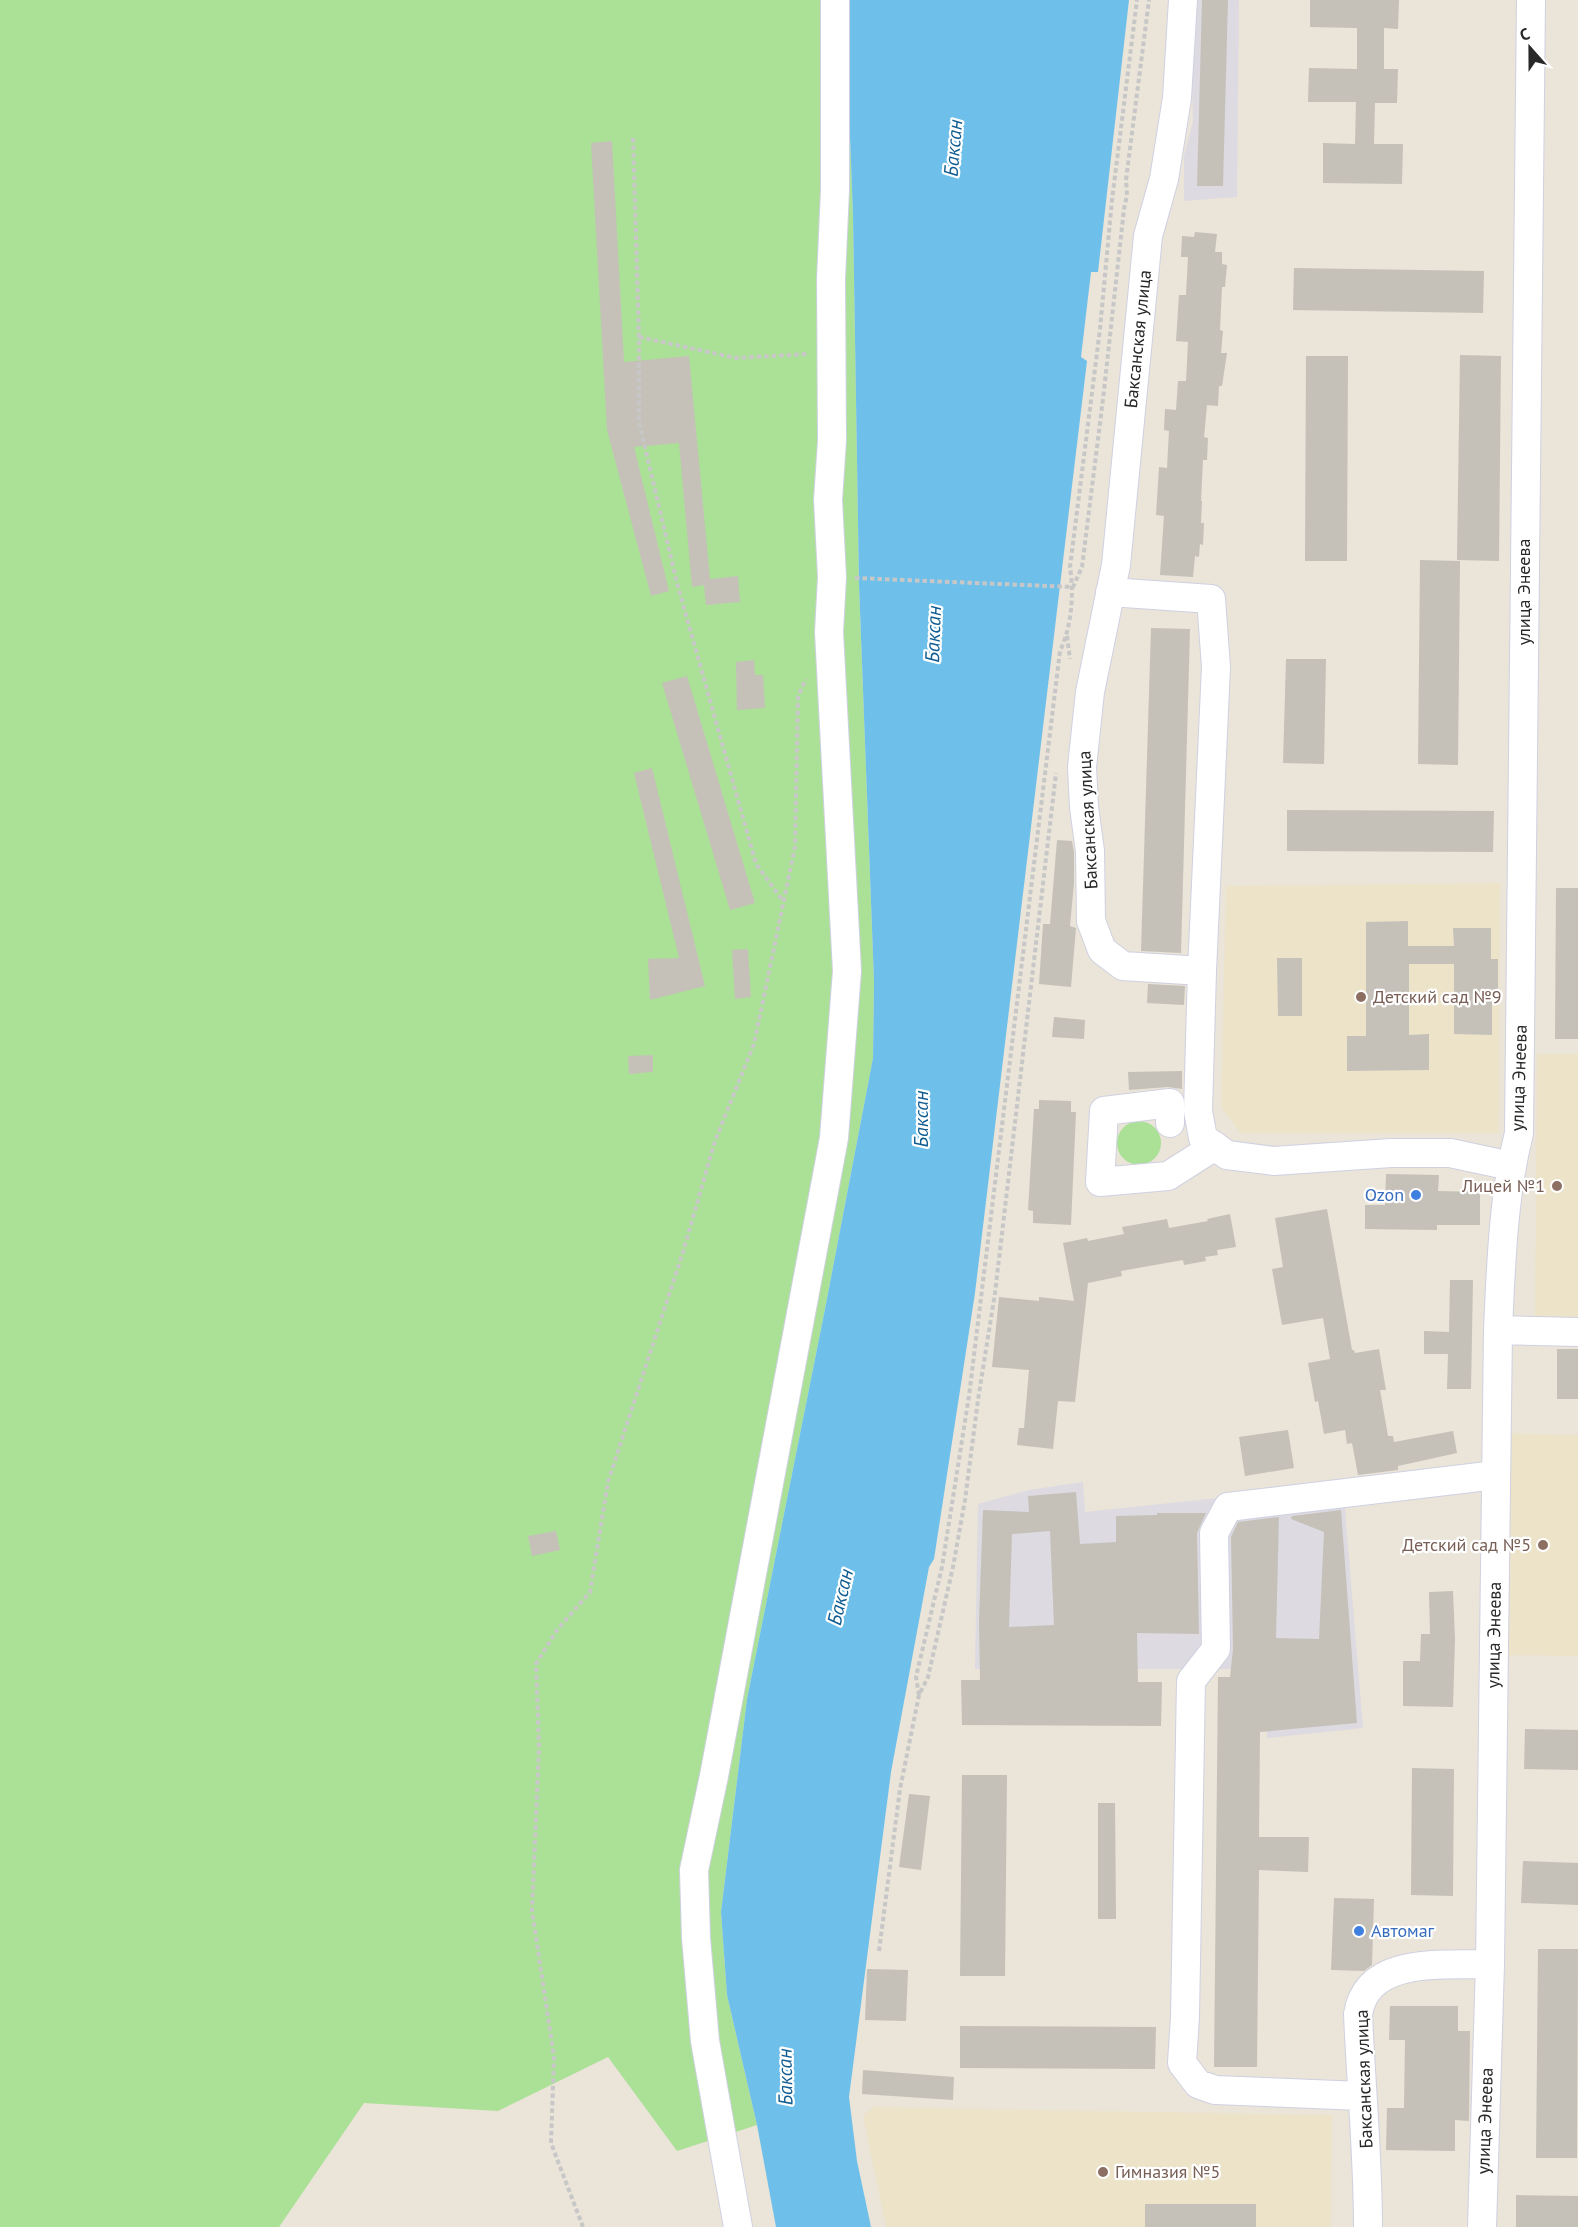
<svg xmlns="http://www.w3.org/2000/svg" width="1578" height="2227" viewBox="0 0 1578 2227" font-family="'PT Sans',sans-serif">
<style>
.industrial{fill:#dddae2}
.education{fill:#ece3c9}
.green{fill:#abe097}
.water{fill:#6ec0ea}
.building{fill:#c5c1b9;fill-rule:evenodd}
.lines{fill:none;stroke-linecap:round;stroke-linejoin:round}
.minor-casing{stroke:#cfd1e1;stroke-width:30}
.path{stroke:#c7c7c7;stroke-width:4;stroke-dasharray:4.5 3;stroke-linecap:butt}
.minor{stroke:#fff;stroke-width:28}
.education-dot{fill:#8d6e63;stroke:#fff;stroke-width:2}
.shop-dot{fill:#3f7fe0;stroke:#fff;stroke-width:2}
.labels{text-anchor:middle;stroke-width:4.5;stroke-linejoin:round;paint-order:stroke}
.street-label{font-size:18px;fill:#282828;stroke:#fff}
.education-label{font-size:18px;fill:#785e54;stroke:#fff;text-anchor:start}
.shop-label{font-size:18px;fill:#366cbe;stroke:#fff;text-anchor:end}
.water-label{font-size:20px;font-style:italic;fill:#115d92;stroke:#fff}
</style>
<rect width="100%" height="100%" fill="#eae4d9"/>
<!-- industrial -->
<path class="industrial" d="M1195 0H1239L1237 197 1184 201V156L1193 121 1192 80 1196 35Z
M1083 1482 1085 1512 1343 1485 1363 1728 1267 1738V1669H975L978 1504 1029 1490Z"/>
<!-- education -->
<path class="education" d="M1500 883 1499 1133H1240L1221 1107 1226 886Z
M1537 1054H1578V1318H1535Z
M1510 1433 1578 1435V1656L1504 1655Z
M873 2107 1332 2115 1331 2227H886L863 2116Z"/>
<!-- green -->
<path class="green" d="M0 0H845L853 216 859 584 874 981 873 1058 825 1309 747 1699 721 1912 727 1995 757 2125 677 2151 608 2057 498 2111 364 2103 279 2227H0Z
M1117 1143a22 22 0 1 1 44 0a22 22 0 1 1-44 0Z"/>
<!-- water -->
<path class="water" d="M845 0H1129L1098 272H1091L1081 357 1087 361 975 1293 934 1559 929 1567 891 1772 849 2097 857 2161 871 2227H776L757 2125 727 1995 721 1912 747 1699 825 1309 873 1058 874 981 859 584 853 216Z"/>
<!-- building -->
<path class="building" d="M1202 0H1228L1223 186H1197Z
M1310 0H1399L1398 29 1384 28V69H1398L1397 103H1375L1374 144H1403L1402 184 1323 183V143L1355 144 1356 102H1308L1309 68 1357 69V28L1310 27Z
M612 141 624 362 689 356 710 579 738 576 740 602 706 605 704 585 692 587 679 443 634 447 669 591 651 596 607 430 591 143Z
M1195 232 1217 234 1215 252H1222V264L1227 265 1225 287H1222L1220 330 1223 331 1221 353H1227L1222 386H1219L1218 406 1207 405 1204 437 1208 438 1207 460H1203L1201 501H1202L1201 523H1204L1203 545 1200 544 1199 557 1195 556 1193 577 1160 575 1164 516 1156 515 1159 467 1167 468 1169 431 1164 430 1165 409 1176 410 1178 381H1186L1188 342 1176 341 1179 295H1186L1188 257H1181L1182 236 1194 237Z
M1294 268 1484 271 1483 313 1293 310Z
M1460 355 1501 356 1499 561 1457 560Z
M1306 356H1348L1347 561H1305Z
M1420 560 1460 561 1458 765 1418 764Z
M1151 628 1190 629 1181 953 1141 951Z
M1286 659H1326L1324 764 1283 763Z
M754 660 755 675H763L765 708 737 710 736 662Z
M687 676 755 903 730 910 662 683Z
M652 768 705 986 650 1000 648 959 679 958 634 773Z
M1287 810 1494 811 1493 852 1287 851Z
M1057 840 1072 841 1074 852V883L1070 926 1076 928 1071 987 1039 984 1043 924H1050Z
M1556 888H1578V1039H1555Z
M1408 921V946H1454L1453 928H1491V959H1498V996H1492V1035L1454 1034V964H1409V1035L1429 1034V1070L1347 1071V1036H1366V922Z
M748 949 751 997 735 999 732 950Z
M1277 958H1302V1016H1278Z
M1148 984 1185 986 1184 1005 1147 1003Z
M1054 1017 1085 1020 1084 1039 1052 1037Z
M653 1055V1072L629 1074 628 1056Z
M1182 1071V1089L1168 1087 1129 1090 1128 1072Z
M1039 1100 1071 1101V1112H1076L1071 1225 1033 1223V1211L1028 1210 1034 1109H1039Z
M1386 1174 1439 1175 1438 1191 1480 1192V1225H1437V1230L1365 1229V1205H1385Z
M1327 1209 1352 1350H1354L1355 1353 1379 1349 1386 1390H1380L1388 1436H1393L1394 1442 1453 1431 1457 1453 1398 1466V1470L1358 1475 1352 1443 1347 1444 1345 1430 1324 1434 1318 1401 1315 1402 1308 1363 1330 1359 1323 1318 1282 1325 1272 1269 1283 1267 1275 1218Z
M1230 1214 1236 1247 1217 1250 1218 1255 1205 1257 1206 1261 1184 1265 1183 1260 1121 1271 1122 1276 1088 1283 1075 1402 1058 1401 1053 1449 1017 1445 1019 1428H1024L1029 1370 992 1367 999 1297 1039 1301V1297L1074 1301 1063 1243 1087 1238 1088 1241 1124 1234 1122 1227 1167 1219 1169 1228 1208 1221 1207 1219Z
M1450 1280H1473L1471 1389H1447L1448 1354H1424V1331L1449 1332Z
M1557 1349H1578V1399H1557Z
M1288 1430 1294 1468 1245 1476 1239 1437Z
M1076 1492 1080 1544 1116 1542V1516L1157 1515V1513H1206L1197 1533 1199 1634 1137 1633 1138 1682H1162L1161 1726 962 1725 961 1680H980L979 1621 983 1510 1029 1512 1028 1496ZM1050 1531 1054 1625 1009 1627 1012 1534Z
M1341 1510 1357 1723 1260 1732 1259 1837H1309L1308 1872 1259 1870 1257 2067H1214L1218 1677H1230L1233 1649 1231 1537 1238 1522 1279 1517 1276 1638 1319 1639 1324 1532 1291 1519 1292 1516Z
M556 1531 560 1550 532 1556 528 1536Z
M1453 1591 1455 1639 1453 1707 1403 1706V1661H1420L1421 1634H1430L1429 1592Z
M1525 1729 1578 1730V1770L1524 1769Z
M1412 1768 1454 1769 1453 1896 1411 1895Z
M962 1775H1007L1005 1976H960Z
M909 1794 930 1796 921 1870 899 1867Z
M1098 1803H1115L1116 1919H1098Z
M1523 1861 1578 1863V1905L1521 1903Z
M1334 1898 1374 1899 1372 1965 1364 1971 1331 1970Z
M1538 1949H1578L1577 2158H1536Z
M867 1969 908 1970 906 2021 865 2020Z
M1390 2006H1458V2031H1470L1469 2121 1455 2120V2151L1386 2150 1387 2108H1404L1405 2040H1389Z
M960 2026 1156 2027 1155 2069 960 2068Z
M863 2070 954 2077 953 2100 862 2094Z
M1516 2195 1578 2196V2227H1516Z
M1145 2204H1256V2227H1145Z"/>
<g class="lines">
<defs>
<path id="minor" d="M1183 0 1177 98 1164 179 1148 236 1116 565 1090 692 1082 767 1084 807 1090 851 1091 921 1102 950 1123 966 1202 971 1198 1111 1203 1138 1227 1155 1274 1161 1391 1153H1450L1511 1166
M1110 592 1211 599 1216 667 1202 971
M1170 1123V1103L1104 1111 1100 1182 1168 1176 1215 1146
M1498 1330 1578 1332
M1362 2096 1215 2090 1198 2084 1182 2063 1185 2017 1191 1681 1216 1649 1214 1533 1228 1507 1496 1475
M738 2227 705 2041 696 1938 694 1870 714 1776 834 1138 847 971 829 632 832 577 828 500 832 441 831 279 835 190V0
M1368 2227C1368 2156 1361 2085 1358 2014 1368 1955 1444 1966 1490 1964
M1482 2227 1490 1964 1498 1330C1501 1264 1503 1197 1519 1133 1526 755 1524 378 1531 0"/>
</defs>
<!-- minor casing -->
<use href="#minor" class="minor-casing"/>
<!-- path -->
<path class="path" d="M633 138 639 337V422L677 583 756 864 783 901
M639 337 736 358 807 354
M855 578 1073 587 1082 567 1103 399 1124 209 1127 195 1126 180 1149 0
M1067 636 1070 659
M919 1695 916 1677 942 1567 969 1396 1060 651C1072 625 1074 595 1070 567L1100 329 1112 200 1137 0
M879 1951 900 1789 919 1695 928 1677 953 1567 965 1500 978 1400 995 1293 1056 773
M583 2227 551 2143 554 2057 532 1911 539 1747 536 1664 557 1630 590 1592 608 1482 683 1252 715 1141 754 1044 795 847 798 696 806 679"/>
<!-- minor -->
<use href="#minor" class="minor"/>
</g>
<!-- markers -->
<g class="education-dot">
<circle cx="1361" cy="997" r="6"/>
<circle cx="1557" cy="1186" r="6"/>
<circle cx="1543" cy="1545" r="6"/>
<circle cx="1103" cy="2172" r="6"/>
</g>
<g class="shop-dot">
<circle cx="1416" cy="1195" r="6"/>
<circle cx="1359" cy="1931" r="6"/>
</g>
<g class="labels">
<!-- street labels -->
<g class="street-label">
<text transform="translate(1138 339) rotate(-84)" y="6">Баксанская улица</text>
<text transform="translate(1524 592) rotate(-90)" y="6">улица Энеева</text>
<text transform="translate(1088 820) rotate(-93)" y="6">Баксанская улица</text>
<text transform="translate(1519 1078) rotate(-88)" y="6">улица Энеева</text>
<text transform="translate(1494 1635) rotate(-89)" y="6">улица Энеева</text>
<text transform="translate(1364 2079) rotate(-92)" y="6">Баксанская улица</text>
<text transform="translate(1485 2121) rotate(-88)" y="6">улица Энеева</text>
</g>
<!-- education labels -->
<g class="education-label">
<text x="1373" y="1003">Детский сад №9</text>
<text x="1545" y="1192" text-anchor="end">Лицей №1</text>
<text x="1531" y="1551" text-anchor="end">Детский сад №5</text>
<text x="1115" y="2178">Гимназия №5</text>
</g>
<!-- shop labels -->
<g class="shop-label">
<text x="1404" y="1201">Ozon</text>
<text x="1371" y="1937" text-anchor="start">Автомаг</text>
</g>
<!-- water labels -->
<g class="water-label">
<text transform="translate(953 148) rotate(-85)" y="7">Баксан</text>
<text transform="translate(933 634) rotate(-88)" y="7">Баксан</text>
<text transform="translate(921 1119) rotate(-90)" y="7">Баксан</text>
<text transform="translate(840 1597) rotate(-77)" y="7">Баксан</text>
<text transform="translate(785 2077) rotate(-91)" y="7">Баксан</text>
</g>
</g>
<!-- north arrow -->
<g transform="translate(1530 48) rotate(339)" stroke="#ffffff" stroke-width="4.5" paint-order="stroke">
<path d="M0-4.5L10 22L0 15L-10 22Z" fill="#282828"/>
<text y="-9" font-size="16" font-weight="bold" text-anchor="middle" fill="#282828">С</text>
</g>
</svg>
